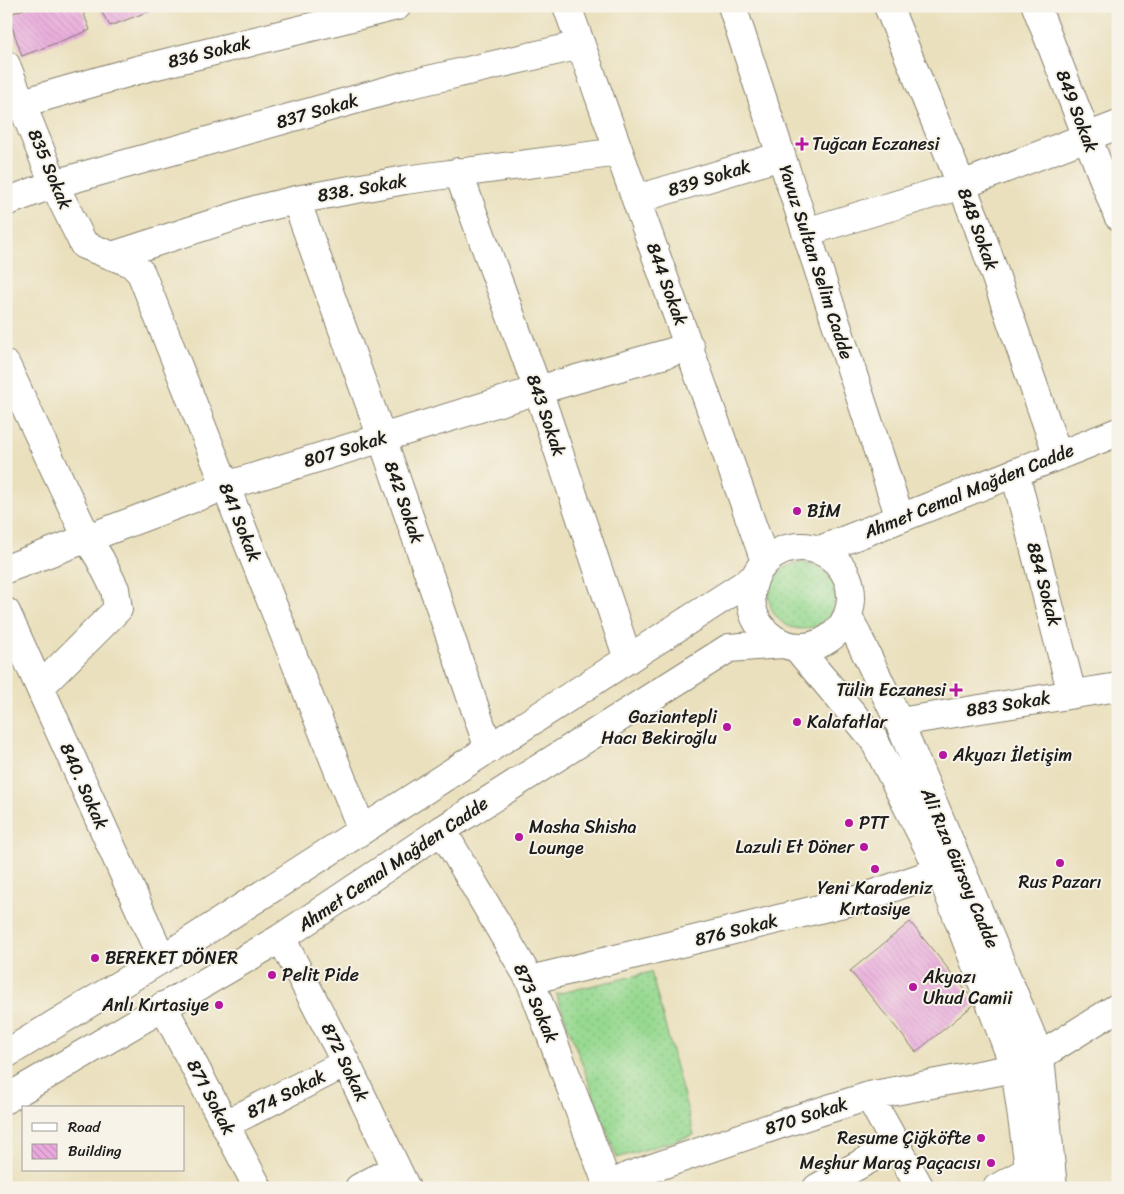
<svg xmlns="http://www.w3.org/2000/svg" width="1124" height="1194" viewBox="0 0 1124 1194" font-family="Sriracha,sans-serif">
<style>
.grass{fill:url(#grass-dots);stroke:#5a7a56}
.building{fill:url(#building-back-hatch)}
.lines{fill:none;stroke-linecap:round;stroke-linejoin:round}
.minor-casing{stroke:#837e6c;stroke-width:30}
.major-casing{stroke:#837e6c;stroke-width:30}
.minor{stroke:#fff;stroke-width:28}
.major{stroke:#fff;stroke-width:28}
.poi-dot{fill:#b5179e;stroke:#f7f3e8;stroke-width:2}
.labels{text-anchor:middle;stroke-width:4;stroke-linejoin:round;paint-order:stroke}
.street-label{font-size:18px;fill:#1c1c1c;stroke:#f7f3e8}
.poi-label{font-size:18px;fill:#1c1c1c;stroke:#f7f3e8;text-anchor:start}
</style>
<defs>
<pattern id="grass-dots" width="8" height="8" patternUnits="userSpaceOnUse" patternTransform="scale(1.25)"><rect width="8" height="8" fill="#97d991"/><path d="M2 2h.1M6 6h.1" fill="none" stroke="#82ba7c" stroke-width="1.8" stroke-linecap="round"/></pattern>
<pattern id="building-back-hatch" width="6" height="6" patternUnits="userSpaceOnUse" patternTransform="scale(1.25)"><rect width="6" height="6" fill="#e9a9dd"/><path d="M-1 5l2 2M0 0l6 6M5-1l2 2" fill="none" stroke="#c791bd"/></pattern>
</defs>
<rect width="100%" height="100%" fill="#f7f3e8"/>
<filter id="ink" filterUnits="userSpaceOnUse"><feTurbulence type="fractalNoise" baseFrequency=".02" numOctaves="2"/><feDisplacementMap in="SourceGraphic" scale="10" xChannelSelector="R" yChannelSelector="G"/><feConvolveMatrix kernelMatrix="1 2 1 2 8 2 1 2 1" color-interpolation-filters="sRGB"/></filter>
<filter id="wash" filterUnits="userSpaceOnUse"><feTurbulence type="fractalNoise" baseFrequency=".0096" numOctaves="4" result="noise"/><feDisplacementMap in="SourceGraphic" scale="20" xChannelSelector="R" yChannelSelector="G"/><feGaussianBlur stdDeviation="1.12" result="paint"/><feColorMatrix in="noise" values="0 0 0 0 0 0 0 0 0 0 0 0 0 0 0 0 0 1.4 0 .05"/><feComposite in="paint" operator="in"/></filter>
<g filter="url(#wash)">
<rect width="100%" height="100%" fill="#eae0bd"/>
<!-- grass -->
<path class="grass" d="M769 596a33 33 0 1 1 66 0a33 33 0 1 1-66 0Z
M651 972 694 1135 617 1158 556 994Z"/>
<g id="blocks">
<!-- building -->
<path class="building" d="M31 6H81L90 30 22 56 8 15Z
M98 6H163L110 26Z
M910 922 976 1003 916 1052 850 971Z"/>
</g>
</g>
<g filter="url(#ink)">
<use href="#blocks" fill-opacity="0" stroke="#837e6c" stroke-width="1"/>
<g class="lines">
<defs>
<path id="minor" d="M567 6 765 561
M888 6 977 223 1058 456
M1036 6 1118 216
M6 65 54 184 84 245 131 263 141 273 362 830
M22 103 141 69 397 6
M458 172 538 390 628 659
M637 199 781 156
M296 200 382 438 489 749
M6 202 54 184 411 84 581 45
M806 232 962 185 1118 125
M112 256 258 209 296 200 405 180 619 152
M6 365 87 538 100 559 115 589 118 609 40 687
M1015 473 1072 694
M6 569 226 486 538 390 690 347
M6 612 162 959
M899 722 1118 687
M442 830 530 980 608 1186
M281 938 346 1063 406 1188
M530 980 860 899 940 871
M163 1006 258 1188
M1040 1056 1118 1007
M869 1096 920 1188
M226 1124 346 1063
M359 1188 396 1168
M605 1188 629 1176 778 1125 869 1096 1015 1068
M817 1188 895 1145
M997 1188 1029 1170"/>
<path id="major" d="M732 6 900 518
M751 597a50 50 0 1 1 100 0a50 50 0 1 1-100 0Z
M820 550 1118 432
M848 616 899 722 1040 1056 1053 1188
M797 648 873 738 940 871 1015 1068 1032 1188
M6 1054 173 952 754 578
M6 1099 281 938 442 830 729 648 782 644"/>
</defs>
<!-- minor casing -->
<use href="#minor" class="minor-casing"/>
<!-- major casing -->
<use href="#major" class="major-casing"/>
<!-- minor -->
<use href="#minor" class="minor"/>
<!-- major -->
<use href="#major" class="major"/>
</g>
</g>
<!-- markers -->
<g class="poi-dot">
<path d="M799.5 136.5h5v5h5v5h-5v5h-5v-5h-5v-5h5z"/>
<circle cx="797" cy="511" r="5"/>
<path d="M953.5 682.5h5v5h5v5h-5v5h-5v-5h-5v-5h5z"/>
<circle cx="797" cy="722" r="5"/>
<circle cx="727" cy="727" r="5"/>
<circle cx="943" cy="755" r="5"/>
<circle cx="849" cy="823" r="5"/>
<circle cx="519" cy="837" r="5"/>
<circle cx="864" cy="847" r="5"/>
<circle cx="1060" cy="863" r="5"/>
<circle cx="875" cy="869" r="5"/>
<circle cx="95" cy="958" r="5"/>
<circle cx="272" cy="975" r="5"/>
<circle cx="913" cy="987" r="5"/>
<circle cx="219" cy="1005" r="5"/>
<circle cx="981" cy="1138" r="5"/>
<circle cx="991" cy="1163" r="5"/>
</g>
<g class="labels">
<!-- street labels -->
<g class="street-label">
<text transform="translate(209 52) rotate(-14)" y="6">836 Sokak</text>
<text transform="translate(317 111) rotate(-16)" y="6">837 Sokak</text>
<text transform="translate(1077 111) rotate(69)" y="6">849 Sokak</text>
<text transform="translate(50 169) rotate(67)" y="6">835 Sokak</text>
<text transform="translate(709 178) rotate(-17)" y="6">839 Sokak</text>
<text transform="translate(362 188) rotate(-10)" y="6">838. Sokak</text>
<text transform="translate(978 229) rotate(70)" y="6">848 Sokak</text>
<text transform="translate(816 262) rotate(72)" y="6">Yavuz Sultan Selim Cadde</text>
<text transform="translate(667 284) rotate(70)" y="6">844 Sokak</text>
<text transform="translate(546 415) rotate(71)" y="6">843 Sokak</text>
<text transform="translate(345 449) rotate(-17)" y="6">807 Sokak</text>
<text transform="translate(969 491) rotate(-22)" y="6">Ahmet Cemal Mağden Cadde</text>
<text transform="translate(404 502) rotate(71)" y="6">842 Sokak</text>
<text transform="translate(240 522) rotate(68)" y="6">841 Sokak</text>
<text transform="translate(1044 584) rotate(75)" y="6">884 Sokak</text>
<text transform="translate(1008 704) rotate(-9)" y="6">883 Sokak</text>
<text transform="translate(84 786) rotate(66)" y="6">840. Sokak</text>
<text transform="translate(393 864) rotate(-34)" y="6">Ahmet Cemal Mağden Cadde</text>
<text transform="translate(960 868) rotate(67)" y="6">Ali Rıza Gürsoy Cadde</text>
<text transform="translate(736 930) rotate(-14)" y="6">876 Sokak</text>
<text transform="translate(536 1003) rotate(66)" y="6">873 Sokak</text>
<text transform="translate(345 1062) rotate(64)" y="6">872 Sokak</text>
<text transform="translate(286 1094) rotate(-27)" y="6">874 Sokak</text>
<text transform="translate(211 1097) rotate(62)" y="6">871 Sokak</text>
<text transform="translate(806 1116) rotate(-18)" y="6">870 Sokak</text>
</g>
<!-- poi labels -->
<g class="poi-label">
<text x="812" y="150">Tuğcan Eczanesi</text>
<text x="807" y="517">BİM</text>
<text x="946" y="696" text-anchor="end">Tülin Eczanesi</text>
<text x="717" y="723" text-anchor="end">Gaziantepli<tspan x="717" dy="21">Hacı Bekiroğlu</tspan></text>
<text x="807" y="728">Kalafatlar</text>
<text x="953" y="761">Akyazı İletişim</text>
<text x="859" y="829">PTT</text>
<text x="529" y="833">Masha Shisha<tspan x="529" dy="21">Lounge</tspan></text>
<text x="854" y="853" text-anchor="end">Lazuli Et Döner</text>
<text x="1060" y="888" text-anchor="middle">Rus Pazarı</text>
<text x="875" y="894" text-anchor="middle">Yeni Karadeniz<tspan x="875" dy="21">Kırtasiye</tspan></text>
<text x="105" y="964">BEREKET DÖNER</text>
<text x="282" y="981">Pelit Pide</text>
<text x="923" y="983">Akyazı<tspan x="923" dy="21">Uhud Camii</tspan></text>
<text x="209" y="1011" text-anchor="end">Anlı Kırtasiye</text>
<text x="971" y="1144" text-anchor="end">Resume Çiğköfte</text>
<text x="981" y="1169" text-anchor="end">Meşhur Maraş Paçacısı</text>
</g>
</g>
<!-- margin -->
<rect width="1124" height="1194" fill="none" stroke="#f7f3e8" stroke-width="25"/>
<!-- legend -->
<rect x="22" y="1106" width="162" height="65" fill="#f7f3e8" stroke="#9f9d96"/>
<rect x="32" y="1123" width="25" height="8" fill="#ffffff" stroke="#9f9d96"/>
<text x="68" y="1132" font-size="15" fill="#1c1c1c">Road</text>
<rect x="32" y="1144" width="25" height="15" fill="url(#building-back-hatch)" stroke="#9f9d96"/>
<text x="68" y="1156" font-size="15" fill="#1c1c1c">Building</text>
</svg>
